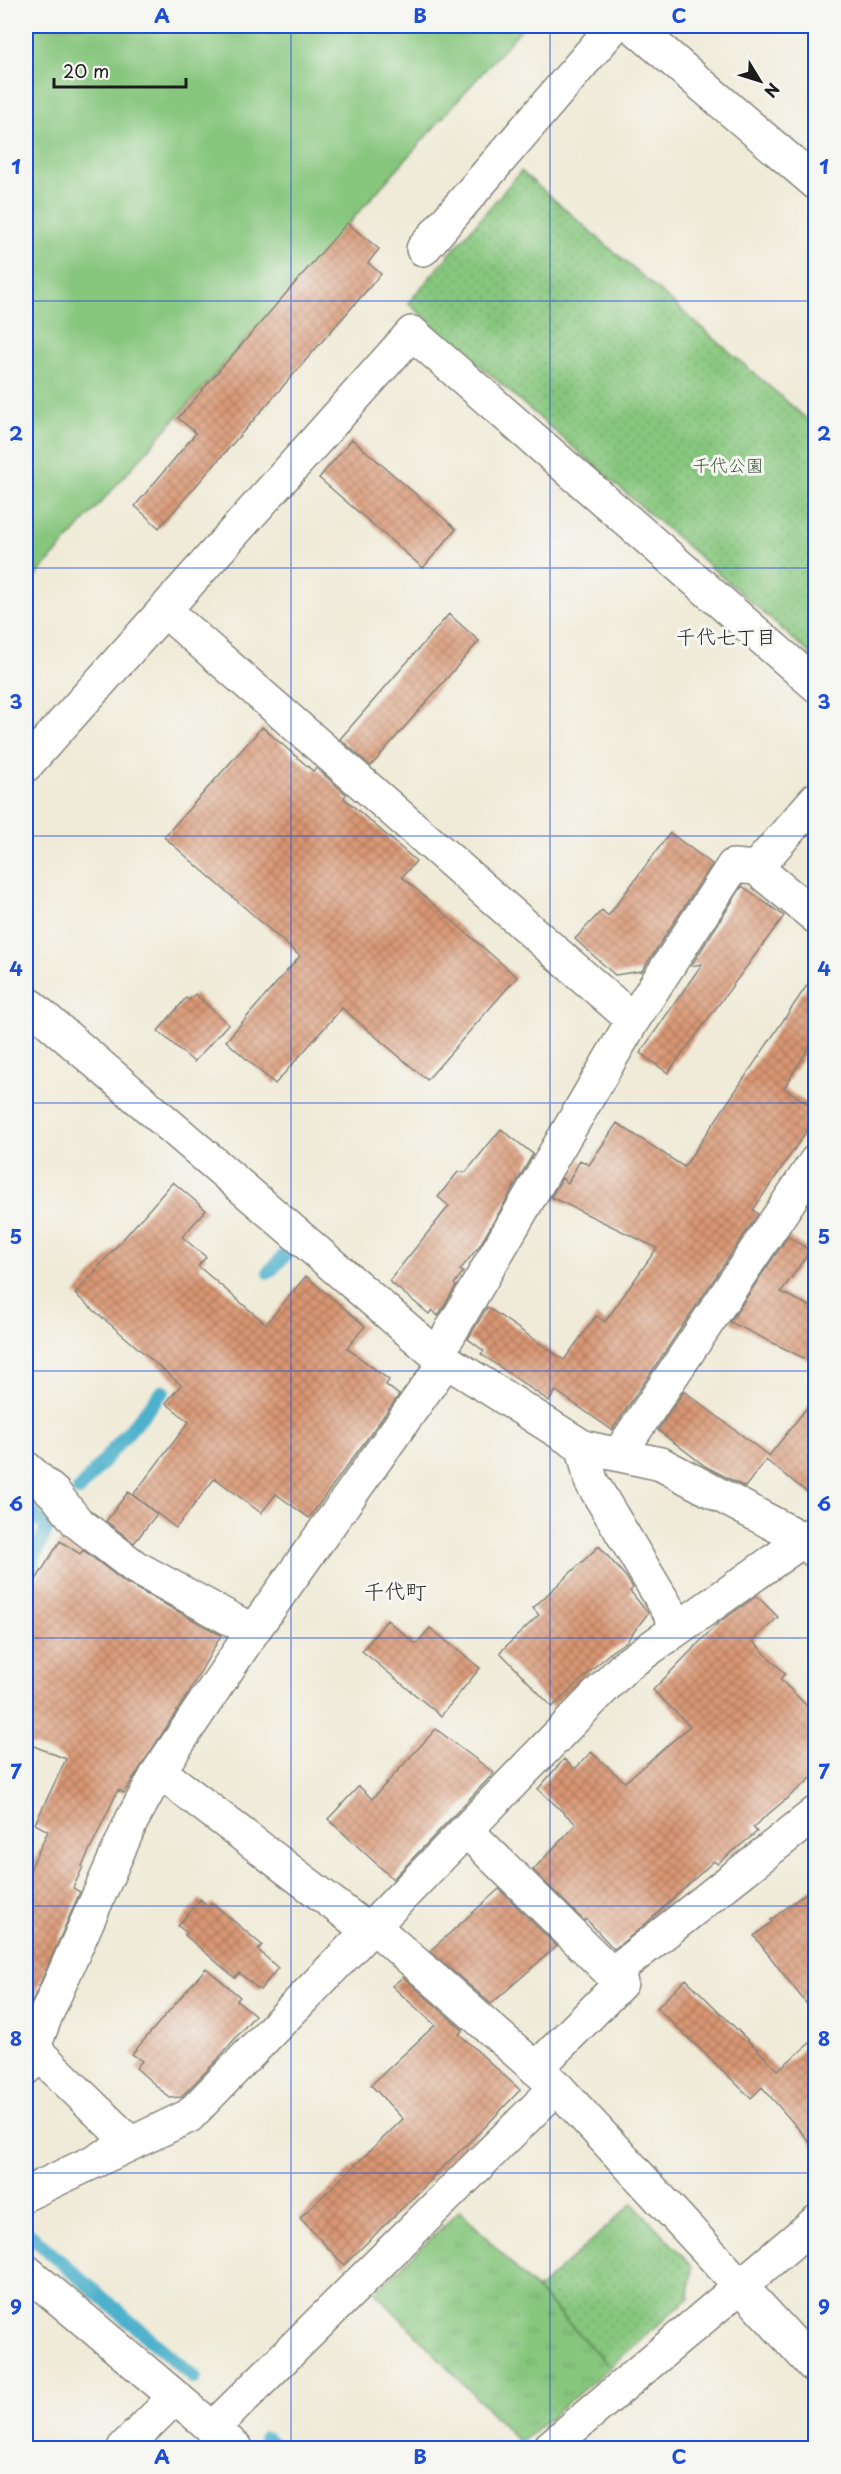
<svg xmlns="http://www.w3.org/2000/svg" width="841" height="2474" viewBox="0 0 841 2474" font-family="'Playpen Sans','Klee One',sans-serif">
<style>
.grass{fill:url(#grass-tufts);stroke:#51714c;stroke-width:1.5}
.park{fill:url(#park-dots);stroke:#51714c;stroke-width:1.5}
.pitch{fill:#86c67d;stroke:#51714c;stroke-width:1.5}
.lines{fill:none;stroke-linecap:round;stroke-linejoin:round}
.stream{stroke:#4db1cc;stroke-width:14}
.building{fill:url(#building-cross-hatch)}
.minor-casing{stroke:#86847a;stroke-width:36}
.minor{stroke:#fff;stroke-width:33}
.grid{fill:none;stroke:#1d4ed8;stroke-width:1.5;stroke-opacity:0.55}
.labels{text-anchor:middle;stroke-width:6;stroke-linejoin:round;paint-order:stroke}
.park-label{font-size:18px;fill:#41583e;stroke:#f6f6f2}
.neighbourhood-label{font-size:20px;fill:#1c1c1c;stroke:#f6f6f2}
.quarter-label{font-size:21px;fill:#1c1c1c;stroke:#f6f6f2}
.neatline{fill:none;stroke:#1d4ed8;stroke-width:2}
.grid-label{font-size:20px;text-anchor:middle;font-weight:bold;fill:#1d4ed8}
</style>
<defs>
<pattern id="grass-tufts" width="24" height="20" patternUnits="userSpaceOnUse" patternTransform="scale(1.5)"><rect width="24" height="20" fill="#86c67d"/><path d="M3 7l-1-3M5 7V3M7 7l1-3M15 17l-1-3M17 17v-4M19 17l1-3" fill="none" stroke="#73aa6b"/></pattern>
<pattern id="park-dots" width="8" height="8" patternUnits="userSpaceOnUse" patternTransform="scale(1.5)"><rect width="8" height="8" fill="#86c67d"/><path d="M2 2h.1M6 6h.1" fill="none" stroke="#73aa6b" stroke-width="1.8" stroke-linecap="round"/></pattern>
<pattern id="building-cross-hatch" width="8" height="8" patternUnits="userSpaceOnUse" patternTransform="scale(1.5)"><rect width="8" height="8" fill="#d99673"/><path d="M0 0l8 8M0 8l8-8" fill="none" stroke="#af7a5e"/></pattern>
</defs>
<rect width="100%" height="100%" fill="#f6f6f2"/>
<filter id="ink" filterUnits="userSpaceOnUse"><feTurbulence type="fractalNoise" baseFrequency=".0167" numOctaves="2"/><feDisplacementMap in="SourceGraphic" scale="12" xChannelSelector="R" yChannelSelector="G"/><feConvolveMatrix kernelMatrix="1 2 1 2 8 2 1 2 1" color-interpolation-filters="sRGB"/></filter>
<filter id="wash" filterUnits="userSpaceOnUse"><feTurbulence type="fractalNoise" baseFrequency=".008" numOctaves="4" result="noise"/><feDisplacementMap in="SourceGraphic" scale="24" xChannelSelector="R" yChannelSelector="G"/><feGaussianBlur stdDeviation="1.35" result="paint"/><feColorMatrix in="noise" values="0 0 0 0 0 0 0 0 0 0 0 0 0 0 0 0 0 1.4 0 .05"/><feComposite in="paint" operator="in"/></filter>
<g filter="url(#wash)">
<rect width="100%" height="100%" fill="#f0ebd8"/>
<!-- grass -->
<path class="grass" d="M460 2210 610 2367 520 2443 375 2292Z"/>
<!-- park -->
<path class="park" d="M521 171 815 426V658L408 303Z
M633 2203 692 2266 689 2298 610 2367 537 2290Z"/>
<!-- pitch -->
<path class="pitch" d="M26 26H524L26 587Z"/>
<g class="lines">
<!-- stream -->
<path class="stream" d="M269 1272 285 1255
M79 1490 163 1391
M26 1508 47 1527 26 1580
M30 2235 195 2378
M265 2438 277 2448"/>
</g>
<g id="blocks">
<!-- building -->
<path class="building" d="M347 223 379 249 368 263 381 274 159 528 135 506 196 433 178 418Z
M352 439 456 529 423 568 319 478Z
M449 614 479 641 371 766 340 739Z
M262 727 313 771 316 768 346 794 344 798 416 861 402 877 517 977 427 1080 342 1008 275 1084 226 1041 300 956 164 837Z
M670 833 712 864 642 971 615 975 575 939 602 910 608 916Z
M742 886 784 916 668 1073 640 1053 702 964 691 966Z
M816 972V1036L784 1088 816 1109V1117L753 1210 758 1214 612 1430 556 1391 549 1401 481 1354 484 1351 468 1339 487 1307 564 1360 596 1316 605 1322 657 1248 551 1197 562 1178 568 1183 580 1160 589 1165 617 1123 684 1167Z
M195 994 228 1024 194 1062 158 1031 186 998 189 1000Z
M501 1129 533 1154 480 1245 460 1270 463 1272 454 1284 456 1286 438 1316 432 1310 429 1314 389 1281 449 1206 438 1197 458 1172H466Z
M173 1182 206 1210 182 1237 206 1257 198 1266 266 1324 306 1276 365 1326 347 1348 389 1380 386 1385 399 1395 309 1518 276 1494 261 1513 215 1478 176 1528 133 1495 189 1422 166 1403 181 1385 75 1294Z
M788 1236 810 1251 781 1292 816 1309V1364L730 1322Z
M684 1391 769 1456 816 1396V1499L766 1460 745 1487 705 1466 658 1430Z
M128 1492 157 1514 134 1543 106 1521Z
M60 1541 80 1554 83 1550 126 1583 221 1635 189 1692 124 1793 118 1790 82 1866 83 1867 73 1888 80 1892 26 2016V1878L48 1831 35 1824 66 1759 26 1743V1596Z
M599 1546 626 1577 633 1588 630 1591 648 1613 627 1641 612 1651 552 1707 500 1652 539 1615 533 1608Z
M757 1596 778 1617 753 1641 785 1674 780 1679 816 1715V1774L753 1827 757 1832 717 1864 714 1861 641 1928 614 1949 586 1919 584 1921 533 1870 576 1824 538 1789 564 1759 575 1769 591 1752 625 1782 690 1726 653 1690 718 1623Z
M387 1620 416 1644 430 1628 480 1668 441 1716 362 1651Z
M436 1729 494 1773 393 1879 328 1819 359 1786 372 1799Z
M816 1885V2016L754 1936 772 1922 771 1920Z
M499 1889 557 1946 491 2004 430 1951Z
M200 1899 209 1907 212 1903 262 1945 258 1950 278 1968 260 1990 239 1973 235 1978 185 1935 187 1933 178 1926Z
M206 1968 240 1997 237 2000 255 2015 217 2060 181 2097 170 2098 136 2068 142 2061 132 2054Z
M403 1977 463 2030 459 2034 520 2090 485 2127 431 2178 432 2179 344 2265 300 2218 403 2119 371 2085 435 2025 392 1986Z
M686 1979 778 2070 816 2038V2149L762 2087 751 2098 657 2008Z"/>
</g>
</g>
<g filter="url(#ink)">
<use href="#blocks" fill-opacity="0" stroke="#86847a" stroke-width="1.5"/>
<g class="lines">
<defs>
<path id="minor" d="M633 26 816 183
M423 249 614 26
M164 610 633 1020
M26 765 412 333 816 685
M756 868 816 799
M26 1002 437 1355 583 1447 661 1464 804 1540 816 1552
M437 1355 633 1020 733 866 756 868 816 917
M583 1447 591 1481 679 1628
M619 1454 816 1161
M26 1468 55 1494 77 1522 135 1567 253 1631
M159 1771 369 1931
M466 1830 621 1983 536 2069
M373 1926 557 2087 816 2368
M612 1974 816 1813
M33 2048 131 2144
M26 2068 46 2015 132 1820 159 1771 253 1631 446 1361
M26 2194 189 2116 625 1666 816 1531
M26 2271 236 2448
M212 2429 557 2087
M124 2448 175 2397
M549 2448 816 2222"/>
</defs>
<!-- minor casing -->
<use href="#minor" class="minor-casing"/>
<!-- minor -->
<use href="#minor" class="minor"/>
</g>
</g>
<!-- grid -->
<path class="grid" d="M291 26V2448M550 26V2448M26 301H816M26 568H816M26 836H816M26 1103H816M26 1371H816M26 1638H816M26 1906H816M26 2173H816"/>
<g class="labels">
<!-- park labels -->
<g class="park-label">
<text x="728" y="472">千代公園</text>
</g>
<!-- neighbourhood labels -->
<g class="neighbourhood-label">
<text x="726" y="644">千代七丁目</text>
</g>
<!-- quarter labels -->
<g class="quarter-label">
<text x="395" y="1599">千代町</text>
</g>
</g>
<!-- margin -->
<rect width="841" height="2474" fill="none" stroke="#f6f6f2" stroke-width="66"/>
<!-- north arrow -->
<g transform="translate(760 81) rotate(128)" stroke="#f6f6f2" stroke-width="4.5" paint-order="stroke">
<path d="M0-4.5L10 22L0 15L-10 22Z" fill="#1c1c1c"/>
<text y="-9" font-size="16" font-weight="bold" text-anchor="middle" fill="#1c1c1c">N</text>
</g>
<!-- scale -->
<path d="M54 78v9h132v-9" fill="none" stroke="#1c1c1c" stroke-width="3"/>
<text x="63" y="78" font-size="18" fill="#1c1c1c" stroke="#f6f6f2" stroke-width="4.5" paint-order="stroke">20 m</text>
<rect x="33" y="33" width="775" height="2408" class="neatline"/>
<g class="grid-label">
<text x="162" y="23">A</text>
<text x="420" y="23">B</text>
<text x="679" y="23">C</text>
<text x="16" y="174">1</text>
<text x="824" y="174">1</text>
<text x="16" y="441">2</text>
<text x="824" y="441">2</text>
<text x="16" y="709">3</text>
<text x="824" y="709">3</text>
<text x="16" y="976">4</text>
<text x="824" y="976">4</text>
<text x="16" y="1244">5</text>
<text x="824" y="1244">5</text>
<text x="16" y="1511">6</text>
<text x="824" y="1511">6</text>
<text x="16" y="1779">7</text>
<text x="824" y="1779">7</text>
<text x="16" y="2046">8</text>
<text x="824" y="2046">8</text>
<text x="16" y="2314">9</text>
<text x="824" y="2314">9</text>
<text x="162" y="2464">A</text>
<text x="420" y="2464">B</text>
<text x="679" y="2464">C</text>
</g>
</svg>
